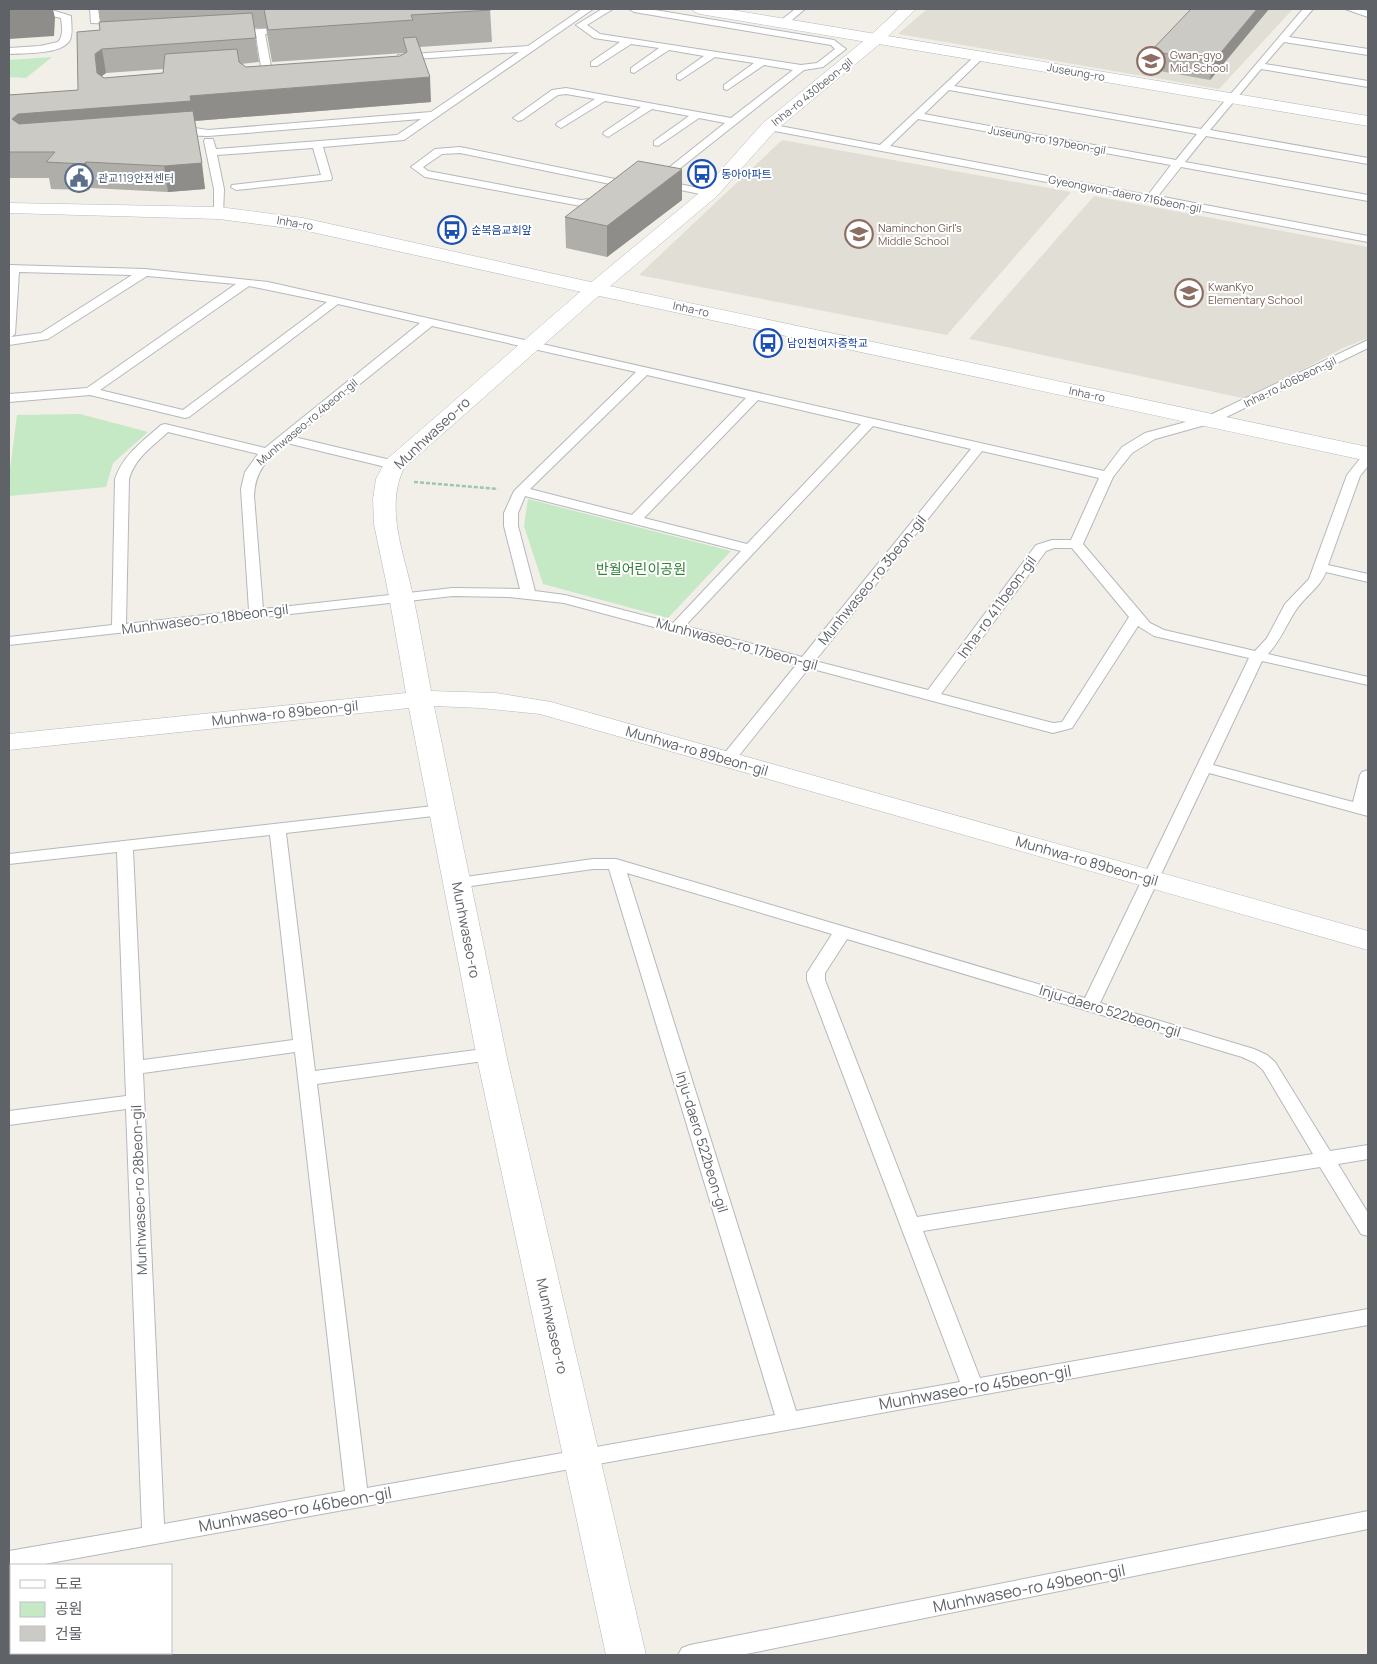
<svg xmlns="http://www.w3.org/2000/svg" width="1377" height="1664" viewBox="0 0 1377 1664" font-family="Manrope,'Noto Sans KR',sans-serif">
<style>
.education{fill:#e1ded6}
.green{fill:#c5e8c5}
.lines{fill:none;stroke-linecap:round;stroke-linejoin:round}
.service-casing{stroke:#b5b8bc;stroke-width:2}
.minor-casing{stroke:#b5b8bc;stroke-width:1}
.tertiary-casing{stroke:#b5b8bc;stroke-width:1}
.secondary-casing{stroke:#b6babf;stroke-width:1}
.path{stroke:#9cc7a9;stroke-width:2.5;stroke-dasharray:4 2;stroke-linecap:butt}
.service{fill:#fff;fill-rule:evenodd}
.minor{fill:#fff;fill-rule:evenodd}
.tertiary{fill:#fff;fill-rule:evenodd}
.secondary{fill:#fff;fill-rule:evenodd}
.wall{fill:#afaea9;fill-rule:evenodd}
.shaded-wall{fill:#8f8d8a}
.building{fill:#cccac5;stroke:#8f8d8a}
.labels{text-anchor:middle;stroke-width:4;stroke-linejoin:round;paint-order:stroke}
.far-education-label{font-size:11px;fill:#785e54;stroke:#fff;text-anchor:start}
.far-street-label{font-size:11px;fill:#5f6368;stroke:#fff}
.far-transit-label{font-size:11px;fill:#164399;stroke:#fff;text-anchor:start}
.far-service-label{font-size:11px;fill:#4e5e75;stroke:#fff;text-anchor:start}
.street-label{font-size:14px;fill:#5f6368;stroke:#fff}
.park-label{font-size:14px;fill:#348238;stroke:#fff}
.near-street-label{font-size:16px;fill:#5f6368;stroke:#fff}
</style>
<rect width="100%" height="100%" fill="#f1efe8"/>
<!-- education -->
<path class="education" d="M927 9H1293L1219 89 898 34Z
M782 140 1071 192 947 335 639 275Z
M1094 196 1368 247V338L1343 348 1247 399 969 339Z"/>
<!-- green -->
<path class="green" d="M52 57 26 78 9 77V60Z
M80 414 148 432 113 463 106 487 9 496V478L17 415Z
M528 499 731 551 668 618 543 584 524 526Z"/>
<g class="lines">
<defs>
<path id="service" d="M90 9H99V18H120L125 21 120 24 91 23Z
M582 9H593L404 140 323 147 332 178 331 180 236 190 231 187 232 185 321 175 313 148 217 155 224 189 223 215 219 216 214 213V189L204 141 205 139H213L216 149 397 135 421 119 208 136C199 135 174 137 169 133 179 125 196 128 208 130L431 112 519 52 401 60 398 59V55L528 46Z
M602 9H613L587 25 600 34 801 65 817 63 835 49 831 45 634 12 629 9H649L834 40 846 49 823 67 804 70 664 181 714 191 715 193 710 196 656 185 652 181 725 123 699 118 658 146 654 145V141L689 116 652 109 608 137 603 134 604 132 641 107 605 101 561 128 556 125 557 123 595 99 566 94 558 95 522 120 518 121 513 118 552 90 566 88 731 118 793 70 764 65 727 90 724 89V85L754 63 715 57 680 80 677 79V75L704 56 669 50 634 73 631 72V68L659 48 631 44 597 66H591V62L620 42 594 38 576 25Z
M795 9H805L786 25H780V21Z
M1303 9H1313L1289 37 1368 49V55L1284 42 1265 64 1368 81V87L1261 69 1210 130 1368 158V164L1206 136 1185 162 1368 195V201L1181 167 1158 196 1368 236V242L769 130 764 127 769 124 880 145 977 54 980 53 985 56 983 58 954 86 1201 129ZM949 90 1197 134 1176 160 924 114ZM918 119 1171 165 1148 195 890 146Z
M1345 9H1359L1368 11V17Z
M52 10 71 16C71 23 73 33 70 40 62 55 23 53 9 54V48L40 46 58 42C64 35 62 26 61 18L52 16 9 19V13Z
M289 27 294 30 292 32 265 34 271 67 266 70 261 67 256 35 233 37 228 34 233 31Z
M460 147 620 180 625 183 620 186 460 153 442 154 423 167 428 171 581 200 590 199 603 192 608 195 597 204 581 206 425 177 411 167 435 149Z
M9 265 145 269 268 282 1104 471 1122 447 1145 433 1208 416 1368 340V348L1216 422 1155 439 1132 453 1113 477 1083 544 1150 623 1164 630 1255 651 1267 638 1285 604 1309 579 1347 475 1363 455 1368 454V466L1360 476 1328 565 1368 574V582L1326 572C1320 588 1305 596 1296 610 1286 625 1281 640 1268 654L1368 677V685L1262 661 1213 765 1353 802 1360 775 1362 772 1368 770V816L1209 773 1100 1003 1254 1049 1267 1055 1275 1062 1330 1151 1368 1145V1159L1338 1164 1368 1213V1236L1361 1234 1320 1167 923 1231 980 1378 1368 1309V1325L39 1565H11V1570L9 1571V1551L142 1528 126 1109 9 1125V1111L126 1096 117 852 9 864V854L442 805 448 807 450 810 448 813 442 815 286 833 315 1071 491 1048 497 1050 500 1054 497 1058 491 1060 317 1084 367 1488 775 1415 609 869H593L457 888 451 887 449 883 451 879 593 859H616L1085 998 1249 658 1154 636 1138 626 1072 728 1053 733 809 668 733 763H721L719 760 796 665 564 603 509 597 453 596 9 645V637L112 625 115 479C123 455 142 442 161 425L165 424 265 448 420 323 338 304 189 417 185 418 90 395 9 402V394L87 388 236 284 147 276 48 339 9 345ZM19 272 132 275 41 333 11 337 15 334ZM249 286 327 302 183 410 100 390ZM432 326 636 372 514 491 504 513V526L520 589 453 588 263 609 254 496C255 470 268 458 287 443L394 469 399 468 401 465 399 462 294 437ZM647 375 746 398 632 515 530 489ZM758 400 861 424 747 544 644 518ZM873 426 971 449 802 657 685 626ZM168 432 258 454 245 472 241 489 249 610 126 624 129 479C135 458 152 447 168 432ZM982 451 1099 478 1071 540H1052L1036 545 928 690 815 661ZM525 496 741 551 673 623 565 595 535 591 518 526V513ZM1054 548H1072L1129 617 1062 722 1053 723 941 694 1046 551ZM270 835 293 1040 143 1060 133 850ZM627 873 832 934 807 973V980L960 1382 796 1411ZM847 939 1242 1057 1255 1063 1263 1070 1313 1154 917 1217 825 980V973ZM295 1052 345 1491 164 1524 143 1073Z
M1368 1511V1529L741 1655H678L682 1648 690 1645Z"/>
<path id="minor" d="M899 9H916L883 41 775 131 716 197 602 293 404 468C384 508 405 556 413 596 420 628 425 660 431 691L496 693 551 702 1368 931V950L540 714 481 708 434 706 508 1063 646 1655H606L478 1063 409 708 9 750V734L406 693 389 596 374 524 373 499 376 479 386 460 588 285 704 189 763 123 871 35Z"/>
<path id="tertiary" d="M692 9H726L1368 116V126L700 14 695 12Z"/>
<path id="secondary" d="M9 203 219 207 303 218 595 283 1368 447V461L595 295 303 230 219 219 9 213Z"/>
</defs>
<!-- service casing -->
<use href="#service" class="service-casing"/>
<!-- minor casing -->
<use href="#minor" class="minor-casing"/>
<!-- tertiary casing -->
<use href="#tertiary" class="tertiary-casing"/>
<!-- secondary casing -->
<use href="#secondary" class="secondary-casing"/>
<!-- path -->
<path class="path" d="M414 482 498 489"/>
<!-- service -->
<use href="#service" class="service"/>
<!-- minor -->
<use href="#minor" class="minor"/>
<!-- tertiary -->
<use href="#tertiary" class="tertiary"/>
<!-- secondary -->
<use href="#secondary" class="secondary"/>
</g>
<!-- wall -->
<path class="wall" d="M98 9H490L492 42 420 47 431 102 195 121 205 189 168 192 90 188 89 190 51 189 49 178H9V95L78 90 100 30V22ZM254 28H266L272 62 404 53V54L400 56 246 67 241 64 259 62ZM163 69V73L104 78 102 76 106 73Z
M1269 9 1210 80 1149 69 1151 51Z
M682 200 607 257 566 248 565 217Z"/>
<!-- shaded-wall -->
<path class="shaded-wall" d="M9 9H53L55 18 54 36 9 39Z
M1257 9H1269L1210 80 1213 62Z
M102 49 106 73 99 78 97 73 95 54Z
M430 77 431 102 194 121 23 140 12 119 18 114 190 96Z
M86 162 90 188 89 190 84 164Z
M202 163 205 189 168 192 164 166Z
M682 169V200L607 257V226Z"/>
<!-- building -->
<path class="building" d="M264 9H490L491 10 411 15 413 20 268 30Z
M1191 9H1257L1213 62 1151 51Z
M252 13 256 38 102 49 95 54 97 73 104 78 163 73 165 54 237 49 239 62 246 67 400 56 407 52 403 38 416 37 430 77 190 96 191 101 18 114 12 119 19 124 193 111 202 163 164 166 86 162 84 164 46 162 55 152H9V95L78 90 77 32 100 30 99 22Z
M638 161 682 169 607 226 565 217Z"/>
<!-- icons -->
<defs>
<symbol id="school-ring" viewBox="-11 -11 22 22"><circle r="9.5" fill="#fff" stroke="#8d6e63" stroke-width="1.5"/><path d="M0-5L7-2L0 1L-7-2ZM-4 1L0 2.5L4 1V4Q0 6-4 4Z" fill="#8d6e63"/></symbol>
<symbol id="bus-ring" viewBox="-11 -11 22 22"><circle r="9.5" fill="#fff" stroke="#1a4fb4" stroke-width="1.5"/><path d="M-5-6H5V4H4V6H2V4H-2V6H-4V4H-5ZM-3.5-4V0h7V-4ZM-3.5 1.2v1.5H-2V1.2ZM2 1.2v1.5H3.5V1.2Z" fill="#1a4fb4"/></symbol>
<symbol id="civic-ring" viewBox="-11 -11 22 22"><circle r="9.5" fill="#fff" stroke="#5c6f8a" stroke-width="1.5"/><path d="M-.6-6.5H3V-4.5H.6V-3L4-1V1h2V6H-6V1h2V-1L-.6-3ZM-1.2 2.5V6h2.4V2.5Z" fill="#5c6f8a"/></symbol>
</defs>
<g fill-rule="evenodd">
<use href="#school-ring" x="1135" y="45" width="32" height="32"/>
<use href="#bus-ring" x="686" y="158" width="32" height="32"/>
<use href="#civic-ring" x="63" y="162" width="32" height="32"/>
<use href="#bus-ring" x="436" y="214" width="32" height="32"/>
<use href="#school-ring" x="843" y="218" width="32" height="32"/>
<use href="#school-ring" x="1173" y="277" width="32" height="32"/>
<use href="#bus-ring" x="752" y="327" width="32" height="32"/>
</g>
<g class="labels">
<!-- far-education labels -->
<g class="far-education-label">
<text x="1170" y="59">Gwan-gyo<tspan x="1170" dy="13">Mid. School</tspan></text>
<text x="878" y="232">Naminchon Girl's<tspan x="878" dy="13">Middle School</tspan></text>
<text x="1208" y="291">KwanKyo<tspan x="1208" dy="13">Elementary School</tspan></text>
</g>
<!-- far-street labels -->
<g class="far-street-label">
<text transform="translate(1076 72) rotate(10)" y="4">Juseung-ro</text>
<text transform="translate(812 92) rotate(-39)" y="4">Inha-ro 430beon-gil</text>
<text transform="translate(1047 140) rotate(10)" y="4">Juseung-ro 197beon-gil</text>
<text transform="translate(1125 194) rotate(11)" y="4">Gyeongwon-daero 716beon-gil</text>
<text transform="translate(295 223) rotate(10)" y="4">Inha-ro</text>
<text transform="translate(691 309) rotate(12)" y="4">Inha-ro</text>
<text transform="translate(1290 382) rotate(-26)" y="4">Inha-ro 406beon-gil</text>
<text transform="translate(1087 394) rotate(12)" y="4">Inha-ro</text>
<text transform="translate(307 422) rotate(-40)" y="4">Munhwaseo-ro 4beon-gil</text>
</g>
<!-- far-transit labels -->
<g class="far-transit-label">
<text x="721" y="178">동아아파트</text>
<text x="471" y="234">순복음교회앞</text>
<text x="787" y="347">남인천여자중학교</text>
</g>
<!-- far-service labels -->
<g class="far-service-label">
<text x="98" y="182">관교119안전센터</text>
</g>
<!-- street labels -->
<g class="street-label">
<text transform="translate(432 433) rotate(-43)" y="5">Munhwaseo-ro</text>
<text transform="translate(872 580) rotate(-51)" y="5">Munhwaseo-ro 3beon-gil</text>
<text transform="translate(997 607) rotate(-54)" y="5">Inha-ro 411beon-gil</text>
<text transform="translate(205 619) rotate(-7)" y="5">Munhwaseo-ro 18beon-gil</text>
<text transform="translate(737 644) rotate(15)" y="5">Munhwaseo-ro 17beon-gil</text>
<text transform="translate(285 713) rotate(-6)" y="5">Munhwa-ro 89beon-gil</text>
<text transform="translate(697 751) rotate(16)" y="5">Munhwa-ro 89beon-gil</text>
<text transform="translate(1087 861) rotate(16)" y="5">Munhwa-ro 89beon-gil</text>
<text transform="translate(466 930) rotate(79)" y="5">Munhwaseo-ro</text>
<text transform="translate(1110 1011) rotate(17)" y="5">Inju-daero 522beon-gil</text>
<text transform="translate(702 1142) rotate(73)" y="5">Inju-daero 522beon-gil</text>
<text transform="translate(139 1190) rotate(-92)" y="5">Munhwaseo-ro 28beon-gil</text>
<text transform="translate(552 1326) rotate(77)" y="5">Munhwaseo-ro</text>
</g>
<!-- park labels -->
<g class="park-label">
<text x="641" y="574">반월어린이공원</text>
</g>
<!-- near-street labels -->
<g class="near-street-label">
<text transform="translate(975 1387) rotate(-10)" y="6">Munhwaseo-ro 45beon-gil</text>
<text transform="translate(295 1509) rotate(-10)" y="6">Munhwaseo-ro 46beon-gil</text>
<text transform="translate(1029 1588) rotate(-11)" y="6">Munhwaseo-ro 49beon-gil</text>
</g>
</g>
<!-- border -->
<rect width="1377" height="1664" fill="none" stroke="#5f6368" stroke-width="20"/>
<!-- legend -->
<rect x="10" y="1564" width="162" height="90" fill="#ffffff" stroke="#bfc1c3"/>
<rect x="20" y="1580" width="25" height="8" fill="#ffffff" stroke="#bfc1c3"/>
<text x="55" y="1589" font-size="15" fill="#5f6368">도로</text>
<rect x="20" y="1602" width="25" height="15" fill="#c5e8c5" stroke="#bfc1c3"/>
<text x="55" y="1614" font-size="15" fill="#5f6368">공원</text>
<rect x="20" y="1626" width="25" height="15" fill="#cccac5" stroke="#bfc1c3"/>
<text x="55" y="1639" font-size="15" fill="#5f6368">건물</text>
</svg>
